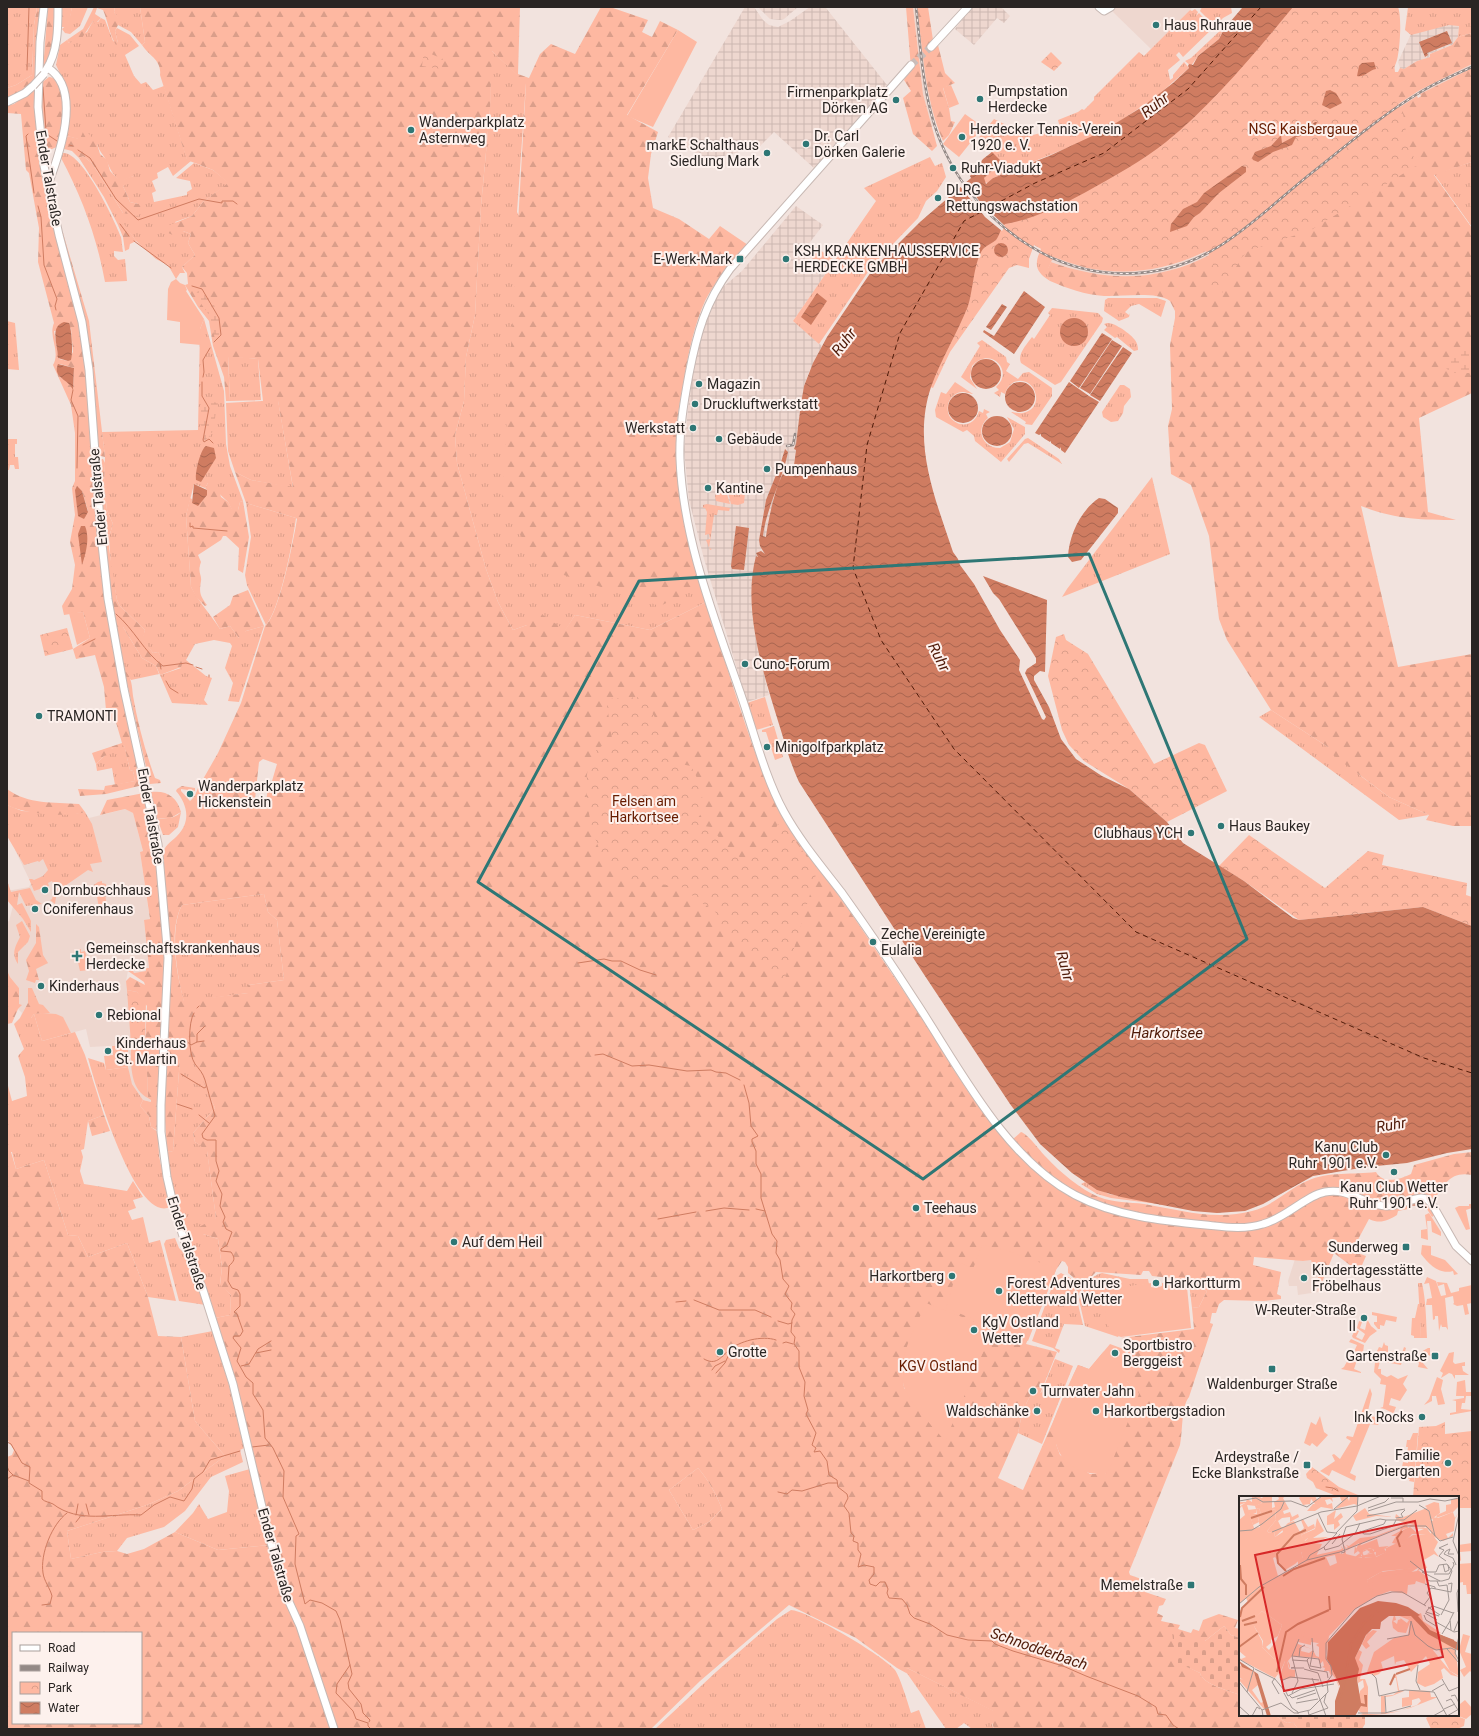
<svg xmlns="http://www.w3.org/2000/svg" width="1479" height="1736" viewBox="0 0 1479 1736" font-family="Roboto,sans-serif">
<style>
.built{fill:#eed7cf}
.industrial{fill:url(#industrial-grid)}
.grass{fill:url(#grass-tufts)}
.forest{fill:url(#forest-firs);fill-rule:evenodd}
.wetland{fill:url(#wetland-marsh)}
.cemetery{fill:url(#cemetery-stones)}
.park{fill:url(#park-crowns)}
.garden{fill:#feb8a1}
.water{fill:url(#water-waves)}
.pier{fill:#f2e3de}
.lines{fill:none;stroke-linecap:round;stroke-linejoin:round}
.stream{stroke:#cf7c61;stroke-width:1}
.ferry{stroke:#4f1a08;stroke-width:1;stroke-dasharray:5 4;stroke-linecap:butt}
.secondary-tunnel{stroke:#cabdb9;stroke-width:7;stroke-dasharray:7 3.5;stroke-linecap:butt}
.secondary-casing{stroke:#c7b8b3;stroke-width:9}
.secondary{stroke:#fff;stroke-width:7}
.rail-casing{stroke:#938986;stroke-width:2.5}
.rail{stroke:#fdf1ed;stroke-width:1;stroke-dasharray:3;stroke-linecap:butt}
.secondary-bridge-casing{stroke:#c7b8b3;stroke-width:9;stroke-linecap:butt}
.secondary-bridge{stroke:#fff;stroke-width:7}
.marked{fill:none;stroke:#2e7775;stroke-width:3;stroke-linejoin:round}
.poi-dot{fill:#2e7775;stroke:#fdf1ed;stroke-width:1.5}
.labels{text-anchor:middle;stroke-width:4;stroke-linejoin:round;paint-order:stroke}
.poi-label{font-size:14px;fill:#2a2523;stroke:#fdf1ed;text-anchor:start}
.park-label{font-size:14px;fill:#671c00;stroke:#fdf1ed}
.street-label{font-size:14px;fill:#2a2523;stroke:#fdf1ed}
.water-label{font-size:15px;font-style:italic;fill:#4f1a08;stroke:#fdf1ed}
.inset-river{fill:none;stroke:#cf7c61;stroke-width:2}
.inset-road{fill:none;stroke:#a29793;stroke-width:1}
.view{fill:#d62828;fill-opacity:0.15;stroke:#d62828;stroke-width:2}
.inset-edge{fill:none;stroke:#2a2523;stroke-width:2}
</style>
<defs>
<pattern id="industrial-grid" width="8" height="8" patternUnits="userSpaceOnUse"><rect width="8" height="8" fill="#eed7cf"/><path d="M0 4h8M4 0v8" fill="none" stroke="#ccb8b1"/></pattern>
<pattern id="grass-tufts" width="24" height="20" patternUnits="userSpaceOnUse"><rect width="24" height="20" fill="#feb8a1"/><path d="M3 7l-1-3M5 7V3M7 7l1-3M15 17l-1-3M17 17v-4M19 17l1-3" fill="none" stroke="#da9e8a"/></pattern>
<pattern id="forest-firs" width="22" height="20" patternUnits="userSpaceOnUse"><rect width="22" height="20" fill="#feb8a1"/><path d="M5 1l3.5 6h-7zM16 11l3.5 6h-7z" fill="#da9e8a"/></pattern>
<pattern id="wetland-marsh" width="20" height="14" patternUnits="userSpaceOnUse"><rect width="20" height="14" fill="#feb8a1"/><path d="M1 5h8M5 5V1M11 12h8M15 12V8" fill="none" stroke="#da9e8a"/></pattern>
<pattern id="cemetery-stones" width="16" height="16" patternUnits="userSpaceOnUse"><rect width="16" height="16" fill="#feb8a1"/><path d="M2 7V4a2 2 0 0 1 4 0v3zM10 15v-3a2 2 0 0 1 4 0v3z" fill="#da9e8a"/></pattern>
<pattern id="park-crowns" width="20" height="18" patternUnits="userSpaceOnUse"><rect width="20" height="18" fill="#feb8a1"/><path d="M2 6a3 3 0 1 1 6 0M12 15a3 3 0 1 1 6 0" fill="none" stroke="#da9e8a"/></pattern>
<pattern id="water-waves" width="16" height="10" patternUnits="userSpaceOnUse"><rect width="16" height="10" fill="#cf7c61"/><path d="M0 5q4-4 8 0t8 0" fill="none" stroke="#a86550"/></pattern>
</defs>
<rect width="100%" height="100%" fill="#f2e3de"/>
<!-- built -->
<path class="built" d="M913 7H917L929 95 936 125 931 127 923 94Z
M1115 7H1193L1151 49 1113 12Z
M1472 64V68L1420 94 1418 91Z
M1415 93 1417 95 1397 109 1229 243 1205 258 1163 273 1129 277 1084 273 1051 262 1053 257 1079 265 1137 271 1167 267 1199 255 1208 250 1351 140Z
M125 809 133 813 143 851 140 852 150 920H144L149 968 146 971 134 973 128 971 126 981 141 994 151 1102 143 1100 132 1084 129 1077 127 1045 90 1047 86 1029 71 1033 34 1014 20 1018 22 1013 18 1009 21 1006 19 1005V988L10 977 7 970V922L9 921 13 906 7 891 29 887 31 883 15 850 41 840 95 836 89 818Z
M1295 1259 1303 1261 1311 1259 1314 1269 1318 1272V1292L1298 1295 1297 1286H1289L1288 1281Z"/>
<!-- industrial -->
<path class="industrial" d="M745 7H754L763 20 769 25 778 27 790 21 810 7 826 8 887 85 815 169 774 132 759 147 708 160 668 137Z
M758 7H798L784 19 780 20 770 19Z
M972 7H1001L1010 16 1004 23 997 18 974 45 955 29Z
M1449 25H1459L1458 37 1452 45 1430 54V57L1417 61 1404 69 1400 68 1398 62 1411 34Z
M796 206 823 225 802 253 827 272 793 321 822 346 809 372 804 386 803 401 801 404H798L800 411 794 465 786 469 775 493 766 537 763 536 767 514 785 467V449L764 509 759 540 765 554 756 557 753 593 756 639 769 695 747 702 704 559 689 500 684 450 690 388 700 334 717 292 742 271Z"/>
<!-- grass -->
<path class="grass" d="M7 7H37L34 25 32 75 16 85 7 88Z
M72 7H88L80 26 70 34 65 33 62 29C69 24 70 17 72 7Z
M115 7H140L145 42 142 45 131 32 118 25 119 21 114 12Z
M1202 7H1231L1232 13 1223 18 1215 26 1200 11Z
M1408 7H1472V33L1458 37 1459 26 1449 25 1411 35 1405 30Z
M1195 9 1198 12 1196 16 1199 13 1213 28 1183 57 1179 52 1176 55 1180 60 1168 70 1170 80 1173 78V75L1184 62 1189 68 1156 97 1117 123 1089 139 993 178 988 183 984 182V178L1002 162 977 140 994 119 1029 136 1060 128 1058 120 1078 112 1082 109 1084 110 1094 100V97L1139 52 1144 56 1190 10 1192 11Z
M101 18 105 20 113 41 118 43 115 31 117 28 130 35 139 46 125 55 134 76 141 84 146 82 153 90 164 86 187 159 191 161 173 176 168 167 157 173 158 178 152 181 156 191 152 193 154 202 187 195V192L192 189 190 181 176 178 194 163 213 170 229 183 203 202 192 216 175 222 183 231 191 234 188 243 195 255 182 267 185 273H180L176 279 168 265 156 259 136 241 124 225H118L104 197 79 158 83 156 92 163 123 213 138 204 130 202 123 186 133 176 120 182C113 174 111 171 107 162 104 155 100 153 97 144L67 136C71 112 67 86 56 65L60 45 67 40 69 43 87 32 93 21 98 22Z
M1225 26 1219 39 1198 56 1191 66 1185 61 1191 58Z
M491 50 526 83 517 212 702 586 706 602 650 630 575 615 565 631 527 625 513 630 498 602 486 569 457 463 455 435 464 401 466 357 475 315 481 206 490 109Z
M63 153C82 151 115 221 121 237 122 242 122 247 123 252L114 251V256L118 260 125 259 127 281 105 282C97 238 82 197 61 158Z
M930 157 935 166 942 163 946 177 937 191 926 201 918 218 872 266 819 344 793 321 876 201 864 188Z
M1472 162V227L1434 174Z
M1060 242 1048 269 1050 281C1035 272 1034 264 1041 249Z
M1108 298H1157L1166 301 1161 317 1139 304 1131 306 1125 312 1129 315 1130 313 1129 317 1119 321 1104 311 1105 300Z
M1052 308 1098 313 1103 318 1102 322 1061 382 1055 385 1021 363C1017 354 1027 344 1032 337L1034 339 1050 315 1048 313Z
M204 319 224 391 226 444 230 466 243 501 240 502 238 510H232L228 502 208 483 205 488 194 484 186 516 191 587C199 602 211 615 220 629L230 626 239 638 246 631 264 626 239 702 228 701 233 683 225 668 232 646 230 643 214 640 195 644 186 660 206 676 212 678 204 700 208 705 172 703 160 675 181 668 163 661 158 652 153 653 142 639 145 630 120 606 117 600 111 567 109 537 113 524 107 510 104 483 105 457 102 432 198 430 200 329Z
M7 321 15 323 19 370 7 369Z
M1107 323C1114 322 1131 334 1135 340 1137 343 1138 346 1138 350L1134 351 1117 337 1115 338 1104 330 1107 327 1104 324Z
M982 340 1006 357 1007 362 1010 364 1006 371 1018 379 1023 373 1029 372 1052 388V396L1032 425 1025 424 1026 422 1011 412C1014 412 1019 414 1023 413 1046 409 1036 374 1014 382 1009 385 1006 389 1005 394L1001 392 1000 397 994 393 999 390 996 387C1015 371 990 345 972 366L970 378 977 389 961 377 980 346 977 343Z
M228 356 258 359 261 400 230 401Z
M955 382 973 394C971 394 966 392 962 392 950 393 944 407 950 417 959 429 975 426 979 411L983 413 984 409 990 412 986 414 988 418C975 429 982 448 1000 448L1010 442 1014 429 1007 417 1025 427V434L1001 462 975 441 974 436 967 430 963 432 936 417 935 410 941 392 946 394Z
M1120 385H1124L1130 389 1131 397 1124 406 1123 413 1118 421 1111 422 1103 417 1102 412Z
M278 400 293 488 251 480 235 472 228 451 226 403Z
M1028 438 1059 459 1062 464 1028 443 1024 444 1009 462 1007 459 1025 439Z
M8 439H17V444H15V457H18L19 469H15L14 465H10L9 470H7Z
M1152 477 1170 554 1062 597 1067 589Z
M717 488H724L723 491H726L730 504 716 501 715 497Z
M737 490V493L741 494 743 491 745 493 744 503 738 505 731 504 728 492 735 493Z
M246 503 296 518C293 541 280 609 266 625L247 585 245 575 251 537Z
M707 504 730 508 729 511 718 510 717 515H714L709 548 712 549 710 550 706 540 710 539 709 534 705 535 707 512 705 508H703V505Z
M116 627H123L142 658 156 666 159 674 131 680 124 670Z
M765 697 773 725 756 730 747 703Z
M1271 710 1328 747 1362 777 1389 797 1429 815 1399 820 1259 717Z
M774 726 783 757 775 760 766 732H762V730Z
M124 744 130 770 133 771 135 781 115 785 112 768 97 771 96 764 111 749Z
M7 805 22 811 73 814 85 812 92 824 102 862 90 864 93 872 88 870 62 888 64 891 56 897 55 904 50 900 52 899 54 891 52 890 55 888 52 881 48 883 49 886 34 891 29 879H32L34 880 43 876 48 870 43 859 39 862 38 861 24 865 7 836Z
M181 812 178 827 169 835H163L157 818C165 820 176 818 181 812Z
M7 880 11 892 30 888 36 900 42 904 26 906 19 892 17 905 22 903 31 921V932L23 919 7 900Z
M264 894 268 912 277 920 284 980 248 985V993L184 1002C177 976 169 929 182 905Z
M22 921 30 936 28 942 18 952V964C11 954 15 947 20 937L16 925Z
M34 1014 42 1041 75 1032 85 1055 104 1115 88 1121 84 1149 81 1150 83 1157 80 1171 84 1184 127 1191 133 1181 143 1197 133 1200 136 1208 128 1211 132 1220 143 1217 149 1243 160 1240 176 1301 148 1297 127 1243 88 1257 78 1236 68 1235 44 1160 16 1169 12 1152H7V1082L12 1101 27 1096 25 1077 18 1056 24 1049 14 1024 20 1018H31Z
M88 1058 104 1063 106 1070 128 1067 132 1084 143 1100 140 1106 149 1116 151 1127 158 1132 159 1156 170 1207C135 1224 95 1083 88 1058Z
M180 1058H194L215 1108 193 1133 195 1142 207 1150 216 1218 203 1234 218 1239 222 1267 220 1284 231 1295 230 1315 215 1318C195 1264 172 1210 167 1152L173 1151Z
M1085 1182 1109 1194 1166 1205 1111 1198 1097 1194 1081 1184Z
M175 1238 179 1248 187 1256 206 1305 179 1301 164 1244 166 1240Z
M1061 1273 1072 1279 1083 1325 1064 1324 1055 1348 1060 1350 1059 1353 1053 1348 1032 1341 1056 1276Z
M1102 1273 1130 1279H1148L1149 1284 1133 1286 1118 1337 1085 1326 1079 1300C1083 1289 1089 1276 1102 1273Z
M1189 1283 1207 1291 1199 1307 1192 1308Z
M1418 1283H1422C1426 1301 1426 1319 1427 1338H1421Z
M213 1331 229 1385 244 1448 240 1450 243 1462 211 1477 185 1511 164 1527 127 1538 117 1551 102 1552 71 1559 67 1531 147 1505 178 1491 225 1456 195 1421 181 1337Z
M1055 1359 1073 1366 1042 1444 1018 1433 1024 1404H1026L1033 1390 1041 1393Z
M698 1468C709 1481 716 1493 722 1509L709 1522 693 1530 669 1490Z
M250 1469 269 1545 218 1550 175 1532 193 1513 199 1504 208 1519 227 1512 229 1491 225 1476Z
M791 1610C806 1610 884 1656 895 1670 900 1677 908 1703 911 1713L919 1710 926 1729H655L716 1672 777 1619Z
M907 1668 994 1711 992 1724 994 1729H972L964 1723 956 1729H946L904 1669Z"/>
<!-- forest -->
<path class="forest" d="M37 7H42L35 78 24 90 7 99V88L16 85 32 75 34 25Z
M48 7H55C55 22 55 59 43 69Z
M62 7H72L70 19 66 27H62Z
M94 7H115L114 12 120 21 115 31 118 43 116 45C109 34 108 21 103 10L97 8 95 14 101 18 95 24 93 21 82 38 69 43 67 40 83 29Z
M140 7H520L518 74 529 78 540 54 551 44 575 54 601 7H610L648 20 642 32 652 37 660 21 678 30 627 115 658 132 651 154 648 178 653 208 679 219 709 239 720 226 748 245C732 263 716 280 705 301 695 323 689 350 685 374 681 396 676 420 676 443 676 492 689 539 702 586L660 606 539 567 502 503 526 84 492 51 490 109 481 206 475 315 466 357 464 401 455 435 457 463 486 569 498 602 513 630 527 625 537 611 565 630 575 615 650 630 706 602C730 673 749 747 781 815L851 913 950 1060V1064L969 1093 1021 1157 1093 1205 1230 1229 1289 1216 1320 1195 1339 1193 1374 1205 1420 1201 1428 1203 1436 1214 1432 1217 1425 1206H1409L1408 1209 1398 1211 1397 1215C1387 1221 1380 1224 1369 1219L1354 1247 1355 1252 1366 1256 1359 1272 1334 1253 1318 1292V1272L1314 1269 1311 1260 1303 1261 1254 1257 1253 1265 1281 1272 1277 1294 1281 1296V1299L1264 1301 1224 1300 1219 1304 1216 1313H1212L1210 1323 1213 1324 1189 1397C1181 1407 1183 1431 1180 1445L1129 1572 1130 1575 1147 1581 1145 1592 1166 1599 1163 1605 1159 1606 1157 1613 1163 1616 1161 1621 1180 1625 1178 1629 1191 1633 1193 1629 1199 1631 1203 1620 1219 1614 1238 1620 1235 1628 1240 1629V1638L1231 1635 1224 1626 1205 1641H1189L1176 1661 1200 1673C1202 1684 1230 1691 1240 1695V1715H1274L1287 1723 1293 1722 1298 1729H994L990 1716 993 1711 907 1668 905 1670 908 1674 897 1668 856 1638 789 1605 700 1681 651 1729H336L288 1597 215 1318 230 1315 231 1295 220 1285 222 1267 218 1239 203 1234 199 1227 216 1218 207 1151 195 1142 193 1133 215 1108 193 1058H180L173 1151 167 1152 164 1105 171 958 163 855C164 845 170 843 177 836 191 822 188 805 176 791L177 789 182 786 195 788V791L181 789V791L190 801C195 797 196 793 198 788L218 753 241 703 265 626C279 616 294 538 297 519L296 518 246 503 235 472 251 480 293 487 278 401H263L258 359 228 357 230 401H226L224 377 213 346 209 321 198 307 185 285 188 284 187 273 182 267 195 255 188 243 191 234 183 231 177 237 164 231 165 227 192 216 203 202 228 183 213 170 187 160 160 75C162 60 149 56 142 45L145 42ZM263 759 277 764 272 781H269L265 809 254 808 259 762ZM264 894 268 912 277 920 284 980 248 985V993L184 1001C177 976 168 930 182 905ZM1062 1261 1065 1262 1068 1267V1273L1073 1277 1078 1296 1086 1282 1096 1272 1141 1275 1143 1271H1149L1152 1276 1180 1279 1195 1287 1207 1291 1199 1307 1192 1308 1194 1329 1120 1338 1131 1339 1127 1357V1381L1136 1390 1105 1474H1090L1060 1455 1056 1444 1104 1351 1089 1369 1078 1365 1023 1490 998 1478 1018 1433 1024 1404H1026L1033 1390 1040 1394 1057 1352 1026 1344 1056 1270ZM902 1368 945 1440 904 1388ZM698 1468C709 1481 716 1493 722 1509L709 1522 693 1530 669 1490Z
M906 7H913L923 94 937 146 932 151 913 134 903 98 911 91 904 80 911 68Z
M917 7H928L933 40 938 45 945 73 955 83 943 88 949 108 951 121 955 122 949 135 943 141C925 99 923 52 917 7Z
M1472 33V64L1420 90 1400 103 1216 246C1176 268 1133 277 1087 268 1076 265 1065 261 1053 257L1060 242 1394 64 1395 72H1398L1400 68 1404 69 1417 61 1430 57V54L1452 45 1458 37Z
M1472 68V162L1434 175 1472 228V393L1419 418 1428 512 1456 520C1421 520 1394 519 1361 506L1398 667 1472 654V826H1453L1426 820 1429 815 1389 797 1329 752 1328 747 1271 710 1227 640 1219 619 1209 536 1191 485 1171 474 1168 426 1172 409 1170 345 1175 318V311L1170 301C1156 291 1122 297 1104 296 1086 295 1066 288 1050 281L1047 270 1051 262C1109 283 1162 282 1217 251L1397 109 1417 96 1418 98 1421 96 1420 94Z
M49 77C69 79 62 133 59 146L45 152 40 84Z
M34 90 40 164 56 236 79 322 86 371 98 535 143 785 106 794 80 796 78 789 104 790 105 786 135 781 133 771 130 770 124 745 111 749V754L104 756 96 764 92 753 122 743 115 719 107 722 104 687 95 655 76 659 73 649 90 638 83 612 64 615 62 606 72 589 75 565 70 542 75 515 72 488 75 481V433L71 405 53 365C61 351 48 337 54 323L38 262 39 228 29 173 26 170 21 114 7 113V106L14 104ZM71 328 73 352 68 361 59 359 54 331ZM60 364 74 368 73 389 67 381 60 377 57 366ZM76 487 82 491 88 511 78 516Z
M83 132 88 133 97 144 100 154 107 160 110 171 120 181 132 176 135 180 123 186 130 202 138 204 142 203C145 210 142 212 137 216L123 213 92 163 83 156 79 158 72 151 64 149 67 136 80 139Z
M124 224 136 241 130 244 129 249 125 251 123 237 118 225Z
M63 233 89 321 105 457 97 455 92 371 61 234Z
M99 459H103L105 463 104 483 107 510 113 524 109 537V548L117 600 120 606 145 630 143 639 153 653 158 652 164 661 184 660 181 667 160 675 156 666 142 658 123 627H116C106 572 102 516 98 461Z
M212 480 217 483 221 497 228 502 232 509 238 510 240 502 243 501 249 537 243 573 238 570 239 548 226 536H223L221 540 198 555 201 562C197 573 202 574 201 581 199 593 200 595 207 605L205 606 196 597 191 587 186 516 190 498 192 499V503C199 501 207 499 207 490L205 488 208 483Z
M248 590 264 626 246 631 243 638H239L230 626 220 629 213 617 230 605 233 596Z
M124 670C132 676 132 687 133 696 138 724 145 751 155 778L160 780 161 783 150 784Z
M7 789C29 805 53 802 79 804L85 812C67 818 24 814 7 805Z
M151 792C167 790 177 797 181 812L169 819 157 818Z
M144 793 156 849 165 959 158 1131 151 1127 149 1116 140 1106 143 1100 151 1102V1100L148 1098 146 1047 145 1044 147 1006 137 992 127 990 126 981 130 977 145 985 144 982 128 971H133L134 973 146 971V968H149L144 920 150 919 140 852 143 851 133 813 125 809 100 815 107 800Z
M102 881V883L106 884 107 890 105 893 107 907 100 915H98L95 908H99L96 891 92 892 91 889 89 888 98 882Z
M36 924 39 927 43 955 48 963 36 969 39 980H36L35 983 26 980 29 971 26 960 36 943Z
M7 970 10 977 19 988V1004L22 1005 18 1009 12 1023 7 1024Z
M28 988H32L39 1004 43 1005 50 1013 34 1014 31 1018H20L28 1003Z
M104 1115 110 1131 92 1136 88 1121Z
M1021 1132C1028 1134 1040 1151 1046 1157 1061 1173 1080 1189 1099 1197 1114 1203 1129 1202 1144 1204 1179 1210 1216 1221 1252 1211 1273 1206 1288 1189 1307 1181 1329 1171 1353 1175 1376 1172 1383 1185 1401 1179 1411 1174L1414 1165 1454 1154 1472 1152V1175C1450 1171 1445 1184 1434 1200 1420 1186 1404 1201 1389 1202 1367 1204 1351 1185 1325 1188 1312 1190 1301 1201 1291 1207 1280 1214 1267 1220 1255 1223 1236 1227 1216 1223 1197 1222 1158 1218 1116 1212 1080 1195 1054 1182 1032 1160 1013 1139Z
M7 1152H11L16 1169 44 1160 68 1235 78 1236 88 1257 127 1243 148 1297 158 1336 181 1337 195 1421 225 1456 178 1491 147 1505 67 1531 71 1559 102 1552 117 1551 127 1554 144 1549 175 1532 218 1550 269 1545 296 1618 332 1729H7V1457L12 1455 14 1450 7 1439ZM13 1633H141V1723H13Z"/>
<!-- wetland -->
<path class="wetland" d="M201 287C215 302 220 315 222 335L215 339 209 315 195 295Z
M1462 349 1472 352V373H1451L1446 368V359L1455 357 1457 351Z
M202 399 218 403 212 433 205 441 203 440 200 417Z"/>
<!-- cemetery -->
<path class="cemetery" d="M1224 1626 1231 1635 1240 1638V1695C1230 1691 1202 1684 1200 1673L1176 1662 1172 1632 1189 1641H1205Z
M1274 1715H1365V1724L1362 1729H1298L1293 1722 1287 1723Z"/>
<!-- park -->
<path class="park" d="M1284 7H1398C1402 17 1400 49 1397 60 1393 73 1385 83 1389 98 1392 100 1395 101 1397 103 1410 114 1400 148 1421 165L1414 167 1311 230 1248 251 1241 258 1222 293 1207 289 1214 261 1205 250C1147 277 1090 278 1034 245L1029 259V268L1017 265 1009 268 950 352 933 388 920 383 980 233Z
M424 51 443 59 441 69 422 66Z
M1051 52 1062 63 1054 71 1041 62Z
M67 628 73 649 45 656 40 635Z
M1064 634 1066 640 1088 654 1154 764 1199 743 1205 745 1227 791 1167 822 1129 789 1084 761 1069 745 1062 730 1048 676 1056 637Z
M643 697 657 721 663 754 675 763 691 766 698 780 705 809 697 819 703 826 711 827 729 851 747 861 753 850C768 845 773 834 780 820L817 871 784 982 737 939 713 921 716 913 714 910 697 900 684 887C674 889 667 885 658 883 644 881 624 882 613 872 592 852 570 759 604 745H613L606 699Z
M1249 835 1325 888 1368 851 1384 855 1382 865 1467 883 1466 895 1472 897V926L1423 907 1299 920 1244 881 1219 866Z
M127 990 137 992 146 1002 145 1044H131Z
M1445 1422V1434L1472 1431V1508H1458V1497H1413L1419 1427 1436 1426Z
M1312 1467 1339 1487 1358 1495 1357 1497H1339L1316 1488 1313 1482 1307 1478 1306 1474Z
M1431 1715H1454L1465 1719 1464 1726 1457 1729H1431L1426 1718Z"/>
<!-- garden -->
<path class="garden" d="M678 30 697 42 653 127 627 116Z
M951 85 959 104 949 108 943 87Z
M965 114 983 127 959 157 943 144Z
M816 247 834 260 828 269 810 257Z
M176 279 180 283 185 285 187 290 186 291 204 319 200 329 201 345 180 343V322L167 320 168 289 171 282Z
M83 612 90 638 77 645 69 613Z
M81 949V952L85 951 90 970 80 971 78 962 75 961V957L77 955H74V950Z
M42 1013 56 1014 63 1017 71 1033 42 1041 34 1014Z
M142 1043 145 1044 146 1047 148 1098C129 1089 131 1062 131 1044Z
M128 1045V1067L106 1070 104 1056 113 1055 112 1046Z
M1469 1204H1472V1208L1466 1210 1470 1229 1466 1230 1455 1208 1459 1206H1469Z
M1429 1213 1441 1232V1236L1432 1232 1431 1221H1427L1428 1240 1421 1238V1230L1427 1229 1425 1215Z
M982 1245 1005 1250 1050 1266 1056 1270 1028 1341 946 1308 956 1274 961 1263 973 1269Z
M1422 1245 1431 1246V1255L1445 1260 1458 1274 1454 1275 1453 1271C1439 1275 1429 1264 1421 1254Z
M1427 1277 1436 1281 1441 1296 1446 1295 1444 1284 1438 1286 1437 1282 1447 1283 1451 1293 1459 1291V1288L1472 1285V1303L1467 1304 1469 1314 1465 1315 1463 1305 1457 1306 1453 1304 1454 1303 1453 1296 1445 1298 1448 1330 1446 1327H1442L1441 1324 1439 1331 1438 1316H1435V1319L1433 1320 1432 1305H1426L1427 1299 1432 1298 1429 1283 1424 1284Z
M1178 1282 1184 1283 1187 1287 1191 1328 1121 1337C1103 1332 1100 1303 1114 1292 1122 1285 1140 1285 1151 1283V1287L1156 1288 1162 1286V1283Z
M926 1303 993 1329 945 1441C935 1429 908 1401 904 1387 896 1358 915 1329 926 1303Z
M1418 1304H1420L1421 1338H1409H1414V1336L1411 1335 1412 1318H1415Z
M1372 1312 1397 1317 1396 1322 1386 1320 1384 1326 1380 1325V1329H1378L1374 1324V1322H1377V1316L1372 1315Z
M1366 1317 1371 1326 1377 1331 1370 1336 1365 1343 1353 1338 1352 1336 1355 1330 1359 1331 1356 1337 1362 1340 1365 1334 1357 1328 1359 1321 1362 1322 1360 1328 1365 1330 1367 1321H1365Z
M1351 1339 1364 1345 1362 1360H1357L1354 1369 1361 1372V1373L1341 1369 1344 1367 1349 1358 1345 1356 1346 1352 1352 1356 1357 1345 1349 1342Z
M1384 1342 1385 1345 1388 1346V1353H1391L1392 1351 1402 1353 1404 1347 1406 1348 1401 1365 1380 1361 1378 1369H1381V1374L1387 1377 1391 1375 1398 1379 1408 1375 1403 1384 1407 1390 1400 1401 1391 1398 1389 1405 1396 1407 1394 1412 1399 1415 1403 1410 1404 1411 1401 1416C1394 1415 1388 1409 1380 1408L1383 1407 1386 1385 1380 1384 1381 1379 1374 1372 1376 1353 1379 1347 1382 1348Z
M1110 1344 1126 1350 1125 1354 1127 1355V1381L1137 1389 1139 1394 1108 1472 1105 1474C1081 1475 1060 1465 1055 1440 1054 1436 1052 1432 1052 1428 1052 1420 1073 1375 1078 1365L1089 1369Z
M1428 1348H1430V1354L1435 1355 1434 1357 1428 1355 1423 1363 1428 1369 1418 1367 1419 1363 1407 1360 1408 1352 1419 1353Z
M1454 1352 1453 1362 1455 1364 1465 1362V1366H1462L1463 1371 1469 1375H1455V1379L1452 1374 1449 1373 1441 1378 1443 1373 1440 1371 1449 1353Z
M1437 1377 1443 1380 1441 1389 1445 1404 1438 1405 1436 1396H1432V1401L1424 1405 1429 1399Z
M1465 1380 1466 1392H1472V1396H1466L1465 1403H1462L1461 1409 1472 1410V1411L1450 1415V1413L1456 1412V1401L1452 1400 1464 1398V1396H1456L1457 1382Z
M1370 1388 1372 1394 1367 1415 1379 1418 1380 1412 1388 1414 1382 1417 1378 1425 1370 1424 1350 1473 1356 1476 1355 1481 1332 1470 1329 1476 1320 1471 1335 1461 1332 1455 1334 1454 1340 1459 1351 1441 1346 1438 1347 1436 1353 1437Z
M1320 1416 1324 1432 1328 1435 1317 1447 1312 1443 1310 1446 1304 1443 1311 1422 1316 1425Z
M1413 1433H1418L1414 1482 1409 1481 1410 1479 1400 1477 1403 1462 1408 1463V1457L1415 1458V1456L1407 1453 1408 1447H1406L1407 1440H1410Z
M1472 1543V1551L1460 1552 1461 1560 1458 1564 1472 1563V1594H1467L1466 1585H1463V1582L1458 1583V1586V1545Z
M1463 1634 1470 1636 1465 1652 1472 1654V1673L1470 1671 1464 1677 1460 1670 1466 1667 1459 1650Z
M1465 1700 1472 1708V1714L1466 1719 1456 1715H1458L1460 1704Z"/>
<!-- water -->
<path class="water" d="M1293 7C1254 54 1213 104 1166 142 1142 161 1113 177 1086 192 1060 206 1034 219 1005 224 1000 229 1000 235 996 240 993 243 987 245 984 248 974 258 973 292 968 306 957 334 941 359 931 387 912 444 935 498 953 552L958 559 960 565 974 584 1000 630 1020 660 1019 670 1042 719 1044 720 1046 717 1025 673 1027 669 1036 663V658L999 599 993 593 983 576 1047 600 1045 672 1040 671 1034 676V680L1049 707 1061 739 1076 759 1102 776 1129 789 1167 822 1183 843 1244 881 1293 918 1299 920 1423 907 1472 926V1149L1447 1153 1407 1163 1366 1167 1313 1176 1263 1204 1245 1211 1217 1213 1193 1211 1121 1197 1097 1190 1072 1173 1040 1144 1010 1104 923 973 799 782C789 760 785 743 778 721 763 672 742 608 756 556L758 557 756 553 761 551 765 554 760 546 759 540 766 500 780 465 785 449 788 452C782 482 767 505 763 536L766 537C768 521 776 481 786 469 788 467 792 466 794 465L796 450 794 449 796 444 800 411 797 410 798 404H801L804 386 813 363 827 337 873 269 920 222 971 178 970 176 983 159 992 152 1002 162 984 178 986 184 993 178 1049 156 1103 131 1142 107 1173 83 1189 68 1188 66 1189 64 1193 65 1198 56 1219 39 1224 29 1242 8Z
M1447 31 1452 43 1427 53 1428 55 1425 57 1419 42Z
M1374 62 1376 69C1369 70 1364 78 1357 76L1359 66 1362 63Z
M1330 90 1336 93 1342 103 1330 109 1322 105 1326 91Z
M1315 122H1317C1315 130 1304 136 1296 137L1292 145 1273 152 1258 162 1253 160 1252 158 1255 152 1271 146 1281 135 1282 143 1295 136 1301 127 1310 126Z
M1242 166 1246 167V172L1219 193 1200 213 1194 217 1187 226 1170 232 1171 224 1183 209 1197 202 1204 193Z
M994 250a7 7 0 1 1 14 0a7 7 0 1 1-14 0Z
M1024 291 1045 307 1014 354 983 332 984 330 994 336Z
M817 293 827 301 811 325 801 317Z
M1002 304 1007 307 991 330 986 327Z
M1060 332a14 14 0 1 1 28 0a14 14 0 1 1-28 0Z
M64 322 69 323C72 330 73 353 71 360L68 361 58 358C58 345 49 327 64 322Z
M1102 333 1112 339 1079 388 1070 381Z
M1112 340 1122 346 1090 394 1080 388Z
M1123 347 1132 353 1100 401 1090 395Z
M971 374a15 15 0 1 1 30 0a15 15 0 1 1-30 0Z
M58 364 74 368 73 390C69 379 52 378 58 364Z
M1005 397a15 15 0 1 1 30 0a15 15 0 1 1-30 0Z
M1069 382 1079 389 1045 439 1041 436V434L1039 435 1035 433Z
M1079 389 1089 396 1067 429 1089 396 1099 402 1065 453 1061 450V447L1060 449 1051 443V441L1050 442 1045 439Z
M948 408a15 15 0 1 1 30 0a15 15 0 1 1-30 0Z
M982 431a15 15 0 1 1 30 0a15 15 0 1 1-30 0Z
M206 446 214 448 216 458 201 482 196 480C195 473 200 450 206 446Z
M194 484 207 490V495L198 506 192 503Z
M77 486 82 491 88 512 84 519 78 516 75 490Z
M1099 498 1105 499 1118 508V513L1081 560 1072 562 1068 557C1069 535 1081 510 1099 498Z
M81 526H85C90 538 86 553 82 565L78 534Z
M736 526 749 528 744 570 732 569 731 566Z"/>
<!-- pier -->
<path class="pier" d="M965 181 980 202 983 201 982 204 1005 226 1002 231 985 217 978 208 975 209 976 206 959 185Z"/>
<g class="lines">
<!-- stream -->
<path class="stream" d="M27 70 29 7
M43 87 46 131 48 135 57 141
M28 134 26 136 34 193
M69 145 73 146
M78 150 90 158 116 199 138 220 199 199 222 203V201H233L237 204
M38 206 41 217 44 265 57 299 55 306 56 310
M120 224 129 236
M134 241 171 268
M192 286 202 289 219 318 221 335 214 342
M203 377 204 372 203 360 210 348
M202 382V396L209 408 203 440 204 442 209 439 213 443
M73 390 71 400 78 416 77 468
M190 523V527L193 526V528L227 531
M116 614C134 629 144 652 163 666L186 663 193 665
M83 645 95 639
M160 664 161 669
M196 667 202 669
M209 675V677
M166 681 170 688 178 693
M578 963 604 959 612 961H621L640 970 656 975
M197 1008 199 1006
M194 1013C188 1022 188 1054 195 1064 199 1069 203 1073 205 1080 208 1092 212 1104 215 1116L202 1134 203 1138 207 1140H216V1161L219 1171 216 1181 222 1194 220 1206 225 1217 223 1222 226 1229 232 1232 227 1245 221 1249V1251L231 1252C236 1259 234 1261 229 1266L228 1281 232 1288 238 1290 240 1294V1306L234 1312 237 1314 243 1331 240 1336H234L233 1338 241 1348 237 1361 246 1377 253 1383V1394L263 1410 265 1438 273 1448 284 1471 283 1497 299 1534 296 1536 295 1564 305 1604 310 1600 322 1603 336 1611 340 1620 350 1665 337 1684 336 1693 353 1711 356 1719 368 1723V1726L371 1729
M184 1039 191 1045 197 1042V1034L205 1026
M197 1042 204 1041
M595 1055 603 1054 632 1066 649 1065 687 1071 711 1070 716 1072 726 1073 740 1080
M181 1074 204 1088 206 1087
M744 1085 749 1103 751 1126 758 1136 752 1139V1142L756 1151V1164L761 1174V1198L772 1234 777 1241 776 1253 780 1260 783 1279 789 1286 785 1294 792 1303 791 1309 795 1314 792 1320 791 1332 795 1337 794 1344 799 1351V1367L805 1382 804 1396 808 1410 806 1414 816 1433 812 1445 816 1448 814 1452 820 1451 827 1461 829 1475 837 1480 838 1487 847 1494 848 1498 844 1506 849 1513 851 1533 854 1536 853 1541 858 1543V1550L861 1554 858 1567 864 1565 874 1567V1574L869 1580 870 1584 876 1586 880 1582H885L888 1589 887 1593 889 1598 902 1599 907 1605 910 1614 914 1618 930 1624 947 1635 968 1640 992 1641 995 1644 1013 1651 1063 1666 1086 1676 1138 1696 1156 1707 1158 1714 1166 1715 1173 1725 1179 1729
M177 1104 192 1109
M199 1115 209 1123
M756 1209 765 1211
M706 1211 724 1208 749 1210
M658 1219 696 1212
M694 1300 719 1310H755L771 1317
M676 1302 686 1301
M778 1321 788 1324 792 1323
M783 1343 786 1342 793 1344
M720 1351 725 1354
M256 1353 271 1350
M704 1359C716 1366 721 1357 728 1351 739 1341 762 1335 776 1340
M241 1366 249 1364 258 1349 271 1341
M712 1370 715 1366 725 1361
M716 1373 725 1363 731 1350
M7 1442 11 1444 22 1463 30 1467 29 1483 42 1491V1499C45 1502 49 1502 53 1504 79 1524 111 1513 141 1515L154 1505 170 1497 184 1501 192 1489 194 1479 203 1472 210 1460 240 1451
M252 1447 269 1445
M7 1466 9 1471 13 1475
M7 1479 13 1475 29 1481
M1326 1487 1333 1488 1338 1491
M778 1492 787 1494 792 1490 802 1491 828 1483H837
M86 1504 89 1515
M76 1515 78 1504
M76 1522 80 1517
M42 1605 50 1604 52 1596C50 1588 44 1581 43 1573 40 1554 52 1524 67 1513
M350 1665 352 1674 348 1683 349 1689 361 1704 363 1713 370 1720 369 1722"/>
<!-- ferry -->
<path class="ferry" d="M1261 7 1188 89 1104 153 1035 183 964 221 900 333 867 445 853 568 881 640 954 749 1136 932 1424 1058 1472 1073"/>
<!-- secondary-tunnel -->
<path class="secondary-tunnel" d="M911 65 931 47"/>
<defs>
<path id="secondary" d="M44 7 40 42 38 107 44 166 59 235 82 322 89 370 101 535 108 599 124 689 158 844 168 958 161 1105V1132L167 1177 174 1208 189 1255 203 1290 233 1384 267 1528 285 1593 300 1626 334 1729
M1099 7 1104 11 1111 7
M931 47 968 7
M911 65 730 269C705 303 697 333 689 374 684 401 679 430 680 459 683 539 714 617 740 692 754 732 764 775 784 812 800 841 822 867 842 893 867 928 891 963 914 999 958 1065 1003 1157 1075 1195 1115 1216 1162 1221 1206 1225 1225 1227 1244 1230 1263 1224 1286 1218 1305 1196 1325 1192 1349 1187 1365 1206 1387 1206 1398 1206 1410 1199 1421 1198L1427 1199 1432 1204 1456 1246 1472 1261
M48 68C83 90 59 155 48 185
M46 70C58 52 58 28 58 7
M7 102 25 93 33 86"/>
</defs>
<!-- secondary casing -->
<use href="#secondary" class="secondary-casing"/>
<!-- secondary -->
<use href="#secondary" class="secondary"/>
<defs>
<path id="rail" d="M916 7C920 42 922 79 931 113 945 168 981 216 1030 246 1087 282 1160 283 1218 247 1252 226 1282 196 1314 171 1348 144 1382 115 1419 93 1436 82 1454 75 1472 67
M787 446 793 445 795 434"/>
</defs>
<!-- rail casing -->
<use href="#rail" class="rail-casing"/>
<!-- rail -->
<use href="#rail" class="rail"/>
<defs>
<path id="secondary-bridge" d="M33 86 44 74"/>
</defs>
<!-- secondary-bridge casing -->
<use href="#secondary-bridge" class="secondary-bridge-casing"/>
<!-- secondary-bridge -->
<use href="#secondary-bridge" class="secondary-bridge"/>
</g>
<!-- marked area -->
<path class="marked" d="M1089 554 1247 939 923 1179 478 882 639 581Z"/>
<!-- markers -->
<g class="poi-dot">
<circle cx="1156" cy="25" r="4"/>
<circle cx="980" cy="99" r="4"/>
<circle cx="896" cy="100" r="4"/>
<circle cx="411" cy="130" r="4"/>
<circle cx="962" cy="137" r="4"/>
<circle cx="806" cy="144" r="4"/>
<circle cx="767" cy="153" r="4"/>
<circle cx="953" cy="168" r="4"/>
<circle cx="938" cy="198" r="4"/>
<rect x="736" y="255" width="8" height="8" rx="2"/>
<circle cx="786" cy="259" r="4"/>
<circle cx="699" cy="384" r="4"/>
<circle cx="695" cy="404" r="4"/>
<circle cx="693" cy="428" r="4"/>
<circle cx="719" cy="439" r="4"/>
<circle cx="767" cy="469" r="4"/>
<circle cx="708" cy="488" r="4"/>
<circle cx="745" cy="664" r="4"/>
<circle cx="39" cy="716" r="4"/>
<circle cx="767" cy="747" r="4"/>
<circle cx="190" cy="794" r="4"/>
<circle cx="1221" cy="826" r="4"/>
<circle cx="1191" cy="833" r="4"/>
<circle cx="45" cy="890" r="4"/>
<circle cx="35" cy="909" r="4"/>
<circle cx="873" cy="942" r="4"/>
<path d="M75 950h4v4h4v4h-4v4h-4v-4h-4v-4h4z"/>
<circle cx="41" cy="986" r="4"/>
<circle cx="99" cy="1015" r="4"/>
<circle cx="108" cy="1051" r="4"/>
<circle cx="1386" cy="1155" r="4"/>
<circle cx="1394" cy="1172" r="4"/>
<circle cx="916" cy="1208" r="4"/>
<circle cx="454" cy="1242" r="4"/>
<rect x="1402" y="1243" width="8" height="8" rx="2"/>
<circle cx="952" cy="1276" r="4"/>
<circle cx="1304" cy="1278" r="4"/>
<circle cx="1156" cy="1283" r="4"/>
<circle cx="999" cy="1291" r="4"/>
<circle cx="1364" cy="1318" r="4"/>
<circle cx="974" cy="1330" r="4"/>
<circle cx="720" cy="1352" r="4"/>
<circle cx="1115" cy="1353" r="4"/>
<rect x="1431" y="1352" width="8" height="8" rx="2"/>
<rect x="1268" y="1365" width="8" height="8" rx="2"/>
<circle cx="1033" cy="1391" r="4"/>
<circle cx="1037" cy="1411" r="4"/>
<circle cx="1096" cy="1411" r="4"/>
<circle cx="1422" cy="1417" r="4"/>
<circle cx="1448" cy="1463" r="4"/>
<rect x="1303" y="1461" width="8" height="8" rx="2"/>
<rect x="1187" y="1581" width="8" height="8" rx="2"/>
</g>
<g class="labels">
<!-- poi labels -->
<g class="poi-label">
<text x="1164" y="30">Haus Ruhraue</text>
<text x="988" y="96">Pumpstation<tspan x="988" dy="16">Herdecke</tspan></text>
<text x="888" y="97" text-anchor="end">Firmenparkplatz<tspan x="888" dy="16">Dörken AG</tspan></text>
<text x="419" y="127">Wanderparkplatz<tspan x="419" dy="16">Asternweg</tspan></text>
<text x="970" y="134">Herdecker Tennis-Verein<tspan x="970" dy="16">1920 e. V.</tspan></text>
<text x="814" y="141">Dr. Carl<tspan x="814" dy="16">Dörken Galerie</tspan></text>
<text x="759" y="150" text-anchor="end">markE Schalthaus<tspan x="759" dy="16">Siedlung Mark</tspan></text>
<text x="961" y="173">Ruhr-Viadukt</text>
<text x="946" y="195">DLRG<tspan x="946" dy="16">Rettungswachstation</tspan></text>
<text x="794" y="256">KSH KRANKENHAUSSERVICE<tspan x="794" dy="16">HERDECKE GMBH</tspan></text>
<text x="732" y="264" text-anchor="end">E-Werk-Mark</text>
<text x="707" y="389">Magazin</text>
<text x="703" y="409">Druckluftwerkstatt</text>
<text x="685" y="433" text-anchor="end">Werkstatt</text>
<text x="727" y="444">Gebäude</text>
<text x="775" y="474">Pumpenhaus</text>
<text x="716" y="493">Kantine</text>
<text x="753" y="669">Cuno-Forum</text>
<text x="47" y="721">TRAMONTI</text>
<text x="775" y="752">Minigolfparkplatz</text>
<text x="198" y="791">Wanderparkplatz<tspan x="198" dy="16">Hickenstein</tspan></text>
<text x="1229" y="831">Haus Baukey</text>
<text x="1183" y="838" text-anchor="end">Clubhaus YCH</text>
<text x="53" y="895">Dornbuschhaus</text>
<text x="43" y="914">Coniferenhaus</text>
<text x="881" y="939">Zeche Vereinigte<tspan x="881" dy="16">Eulalia</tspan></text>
<text x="86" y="953">Gemeinschaftskrankenhaus<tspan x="86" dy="16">Herdecke</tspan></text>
<text x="49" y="991">Kinderhaus</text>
<text x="107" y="1020">Rebional</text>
<text x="116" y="1048">Kinderhaus<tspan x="116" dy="16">St. Martin</tspan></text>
<text x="1378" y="1152" text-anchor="end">Kanu Club<tspan x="1378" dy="16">Ruhr 1901 e.V.</tspan></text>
<text x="1394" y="1192" text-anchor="middle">Kanu Club Wetter<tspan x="1394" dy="16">Ruhr 1901 e.V.</tspan></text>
<text x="924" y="1213">Teehaus</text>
<text x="462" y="1247">Auf dem Heil</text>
<text x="1398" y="1252" text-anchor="end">Sunderweg</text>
<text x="1312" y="1275">Kindertagesstätte<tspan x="1312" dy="16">Fröbelhaus</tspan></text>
<text x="944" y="1281" text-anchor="end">Harkortberg</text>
<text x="1007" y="1288">Forest Adventures<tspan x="1007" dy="16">Kletterwald Wetter</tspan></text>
<text x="1164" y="1288">Harkortturm</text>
<text x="1356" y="1315" text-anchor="end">W-Reuter-Straße<tspan x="1356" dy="16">II</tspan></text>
<text x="982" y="1327">KgV Ostland<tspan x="982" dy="16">Wetter</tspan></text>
<text x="1123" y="1350">Sportbistro<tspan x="1123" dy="16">Berggeist</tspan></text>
<text x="728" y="1357">Grotte</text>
<text x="1427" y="1361" text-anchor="end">Gartenstraße</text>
<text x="1272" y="1389" text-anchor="middle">Waldenburger Straße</text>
<text x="1041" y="1396">Turnvater Jahn</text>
<text x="1029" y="1416" text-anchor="end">Waldschänke</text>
<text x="1104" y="1416">Harkortbergstadion</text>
<text x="1414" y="1422" text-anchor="end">Ink Rocks</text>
<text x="1440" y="1460" text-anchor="end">Familie<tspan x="1440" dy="16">Diergarten</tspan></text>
<text x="1299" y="1462" text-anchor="end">Ardeystraße /<tspan x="1299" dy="16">Ecke Blankstraße</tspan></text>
<text x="1183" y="1590" text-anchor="end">Memelstraße</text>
</g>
<!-- park labels -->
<g class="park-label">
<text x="1303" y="134">NSG Kaisbergaue</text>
<text x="644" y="806">Felsen am<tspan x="644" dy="16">Harkortsee</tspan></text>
<text x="938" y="1371">KGV Ostland</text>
</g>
<!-- street labels -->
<g class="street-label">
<text transform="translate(49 178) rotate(80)" y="5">Ender Talstraße</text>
<text transform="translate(98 497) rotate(-95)" y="5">Ender Talstraße</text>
<text transform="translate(151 816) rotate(80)" y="5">Ender Talstraße</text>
<text transform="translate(187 1243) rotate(72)" y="5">Ender Talstraße</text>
<text transform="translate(276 1555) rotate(74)" y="5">Ender Talstraße</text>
</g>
<!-- water labels -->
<g class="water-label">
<text transform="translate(1155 105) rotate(-38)" y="5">Ruhr</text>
<text transform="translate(844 342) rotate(-52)" y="5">Ruhr</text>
<text transform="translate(939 657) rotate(63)" y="5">Ruhr</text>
<text transform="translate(1065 966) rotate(75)" y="5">Ruhr</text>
<text x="1167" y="1038">Harkortsee</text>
<text transform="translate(1391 1125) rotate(-9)" y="5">Ruhr</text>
<text transform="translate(1039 1649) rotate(19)" y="5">Schnodderbach</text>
</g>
</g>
<!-- overview -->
<g transform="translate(1239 1496)">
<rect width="220" height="220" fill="#f2e3de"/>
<path d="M25 0H33V12L36 11 35 6 40 3 39 0H47L44 2 50 13 44 15 45 18 51 16 53 21 59 18 60 21 51 26V21L43 22 39 25 42 31H47L36 41 35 35 30 37 28 35 37 24 36 13 22 18 20 12 17 13 16 10 23 7 21 4ZM62 0H76L78 4 83 0H108L110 5 111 0H119L118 9 115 8 96 13 103 6 101 1 93 2 94 6 91 3 86 4 88 9 93 7 94 13 82 11 76 15H68L74 8H76L72 3 71 8 64 9 60 2ZM195 6 200 7 201 17 190 25 194 34 156 24 159 22H156L157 18 162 22 188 12 186 10ZM17 13V17L14 18H18L20 26 14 29 9 14ZM97 14 95 23 102 17 104 21 99 25 101 29 95 34V28L88 29V20ZM78 22 85 35 74 42 89 41 75 47 83 48 77 60 82 63 59 72V64L64 61 62 58 69 47V42L65 45 62 39 76 33ZM171 31 177 36 185 33 174 32 187 31 192 38H173L163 49 153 47 157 40H152L163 34 159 41 164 34ZM138 43 140 51 150 50 145 53 148 56 136 61 137 56 133 57 135 54 132 52 125 54 122 60 134 57V62L116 61 121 57 119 55 115 58 116 50 118 55 120 50ZM180 71 134 102 130 97 128 84 142 76ZM23 115 43 129 39 140 32 144V147L27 151 30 154 40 141 35 152V163L23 151 24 145 15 130V122ZM182 117 184 125 202 137 199 138 201 140 191 134 184 128 178 119ZM156 118 166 120 216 152 220 180 211 175 200 154 171 126 167 137 159 136 154 132 153 126 155 119 159 120H156L157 124 154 125 158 128 159 124 162 123 160 121 168 127 170 124ZM0 169 15 176 27 213H25L0 184V182L4 184 0 181ZM19 189 25 205 22 207 13 194ZM157 178 160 194 165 195 153 200 146 201V217L162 215 146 218 117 220 124 218 120 215 121 195 125 191 124 184 119 187 118 183H126L129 191V218H142V200L154 199 159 195 157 182H154Z" fill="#feb8a1" fill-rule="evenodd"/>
<path d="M13 0H23L21 1 24 3 21 4 23 7 17 10 8 9 15 32 21 31 19 21 15 22 18 19 17 13 20 12 22 18 36 13 37 24 28 35 30 37 35 35 36 41 44 36 43 33 49 27 55 25 61 36 65 32 62 24 64 23 69 31 75 28 76 32 62 39 66 45 70 41 69 43H73L70 52 62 57 64 61 56 68 46 74 36 61 34 62 39 80 67 67 78 66 82 63H73L77 59 100 54 103 53 102 50 105 54 100 57 104 58 106 54 107 58 123 62V56L126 62H134V57L128 58 131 56 128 54 124 56 125 54 133 52 137 61 147 56V53L143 54 158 47 157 44 163 49 164 45 174 39 187 38 188 35 192 38V36L187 31H174L184 29 172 31 168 29 169 32 164 33 159 42 162 31 123 47 118 55 117 53 120 47 107 55 109 52 106 53 104 48 107 52 109 51 107 49 110 50 121 42 137 40 165 29 166 25 169 29H185L194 34 190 28V24L194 25 193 21 199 22 214 16 216 22 220 16 216 23 215 35 207 38 209 42 214 37V40L204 45 195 41 199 46 195 54 200 61 195 58 185 64 188 72 179 74 187 80 186 88 177 85 176 88 169 89 168 98 151 95 135 101 133 97 134 86 139 81 178 75 180 72 144 75 133 81 128 84 134 102 116 113 90 140 87 159 100 189 99 197 100 191 96 182 93 178V180H92L90 175H85L86 172 83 171 85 170 84 165 81 168 79 162 53 160 49 165 51 169V173L48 165H46L39 181 44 184 39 181 40 177 36 182 0 163V161L2 163 7 161 0 155V116L9 106 7 102 0 108V24L6 19 3 10 0 13V11L6 7 0 9V6H7L8 3 13 6ZM96 59 98 67 91 70 87 61ZM23 115 43 129 35 152V163L23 151V145L15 130 19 126 16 122ZM59 146 72 149V146L80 147 77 149 80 151V161L77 160 74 154 70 157 62 155 63 150 73 153 59 148ZM126 12 130 18 155 21 137 20 117 25 114 20ZM171 126 211 175 220 181 212 179 205 172 202 174 204 182 195 188 186 191 178 187 179 176 191 168 187 160 172 176 165 164 157 166 156 169 155 160 142 166 144 173 140 178 135 180 128 176 135 156 155 142 169 139ZM170 194 191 195 192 201H199L171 212 163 214 178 209 182 205 180 202 173 204V209L163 211V202L170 201Z" fill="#feb8a1" fill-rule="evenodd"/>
<path d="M219 2 220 10 214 16 197 22 198 19 207 15V9L212 8V4ZM46 165H48L50 173 56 174V181L44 184 40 182Z" fill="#feb8a1"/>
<path d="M115 94H123L124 98 112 109 115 113 111 117 101 116 107 105V99ZM158 117 174 120 181 130 211 151 194 154 188 159 172 143 176 141 171 123ZM134 134 138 135 128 146 131 150 127 153 123 148 128 138ZM120 154 123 156 120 164 124 169 121 183H118L116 162ZM129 195V213L117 211 116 199Z" fill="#feb8a1"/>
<path d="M66 135 80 139 79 147 62 140Z" fill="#feb8a1"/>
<path d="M139 105 157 107 169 111 181 119 179 120 191 134 220 147V155L189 138 172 120H150L134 132 142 126 141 133H133L127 139 116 162 120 173 118 183 122 207 126 208 125 199H128V211L122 210 116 220H96V205L101 190 88 163 89 146 121 112ZM0 165 19 178 32 220H28L15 176 3 171Z" fill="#cf7c61"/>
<path class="inset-river" d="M12 22 33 15M161 51 158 42 163 35M1 69 2 83 7 89V99M47 75 39 67 38 58 55 39 67 34M44 80 55 73 86 62M90 100 91 114M1 121 3 112 25 91M3 125 16 120M5 129 18 126M0 151 19 137M38 176 47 136 59 128 90 114M157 178 171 173M151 189 156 178M96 206H99L104 194 112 148 125 127 140 114H162L174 118 191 136 215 145"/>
<path class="inset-road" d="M152 2H164V6M0 5 17 2 24 6 52 5 68 11 83 0M180 9 190 15 196 40M129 12 146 6 150 2M95 13 110 0M129 15 157 6H179L191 3 206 5 220 2M79 17 88 36 97 37 118 15 119 0M220 18 214 45 220 60M128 20 166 13M157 22 164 21 162 18 166 14M107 31 141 23 147 24M0 35 13 34 23 28 42 13 45 6M121 35 125 38H131L154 30 157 24M33 36 82 16 118 10 142 0M98 37 85 51 86 54 100 50 115 38 145 28 147 24H165L178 14M116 38 121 27M93 48 101 38M205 54 200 60 207 65M205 54 200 52 209 48M207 55 205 58 214 62 217 69M207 55 211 53 209 58H215M102 57 106 56 103 43 107 31M68 64 71 59 85 51M171 65 185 76M204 68 206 76 210 74 209 69M195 78H210L215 69 214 66M189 84 191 85H203L210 83 213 75 208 68 200 69 197 76H183L201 85M198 85 200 90 208 89M186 88 196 91V93M209 88 213 87 212 96M0 108 20 91 68 64 101 56 166 30H187L201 45 214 41M185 109 191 101 188 97 192 92 212 96M189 111 201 119M190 112 194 110 214 117M190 112 187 116 200 120M219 116 218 97 220 91M186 117 198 124M185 119 187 124 197 130M202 119 210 104 208 89M197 126 215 136 220 135M212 134 211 124 215 116M215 135 220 123M203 138 211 125M220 140 216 157 220 165M73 142 74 156M148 143 170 139 172 125 176 139 189 150 197 154 212 152 216 154M208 153 220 167M74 155 71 170 82 172M53 160 80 163 82 172M60 161 61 152 66 149M70 162 68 164 71 173 88 176 89 182M0 163 15 172 8 196 23 214M53 164 69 165M179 169 177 185 181 194M56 171 52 172H65M16 173 36 183 45 194M65 173 79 177 84 191M133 178 137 182 140 200 166 194 195 196 208 220M36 182 33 186 40 198M73 182 87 220M41 183 44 184 51 181 80 184M203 183 210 195 220 191M0 186 8 196M193 195 205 188M47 196 49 200 62 193 95 188M45 197 53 212 59 216M53 197 59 185 53 160 60 143M50 199 53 202 76 194M146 200 147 217M212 200 216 199 220 207M58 203 77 197M207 205 212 203 219 214M57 207 79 203M0 210 11 220M205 213 216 208M69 215 70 219 89 212 85 206 87 198M58 217 71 214 89 196 88 186 93 179 92 170 87 163V147L116 113 138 100 153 96H163L187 110M119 217H146L172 210M13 220 18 211 21 213M24 220 23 214 42 207 55 217H60M194 220 205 214M208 220 220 213"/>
<path class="view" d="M176 25 204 161 45 195 16 59Z"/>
<rect width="220" height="220" class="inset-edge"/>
</g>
<!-- border -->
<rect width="1479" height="1736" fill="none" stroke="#2a2523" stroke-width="16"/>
<!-- legend -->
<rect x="12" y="1632" width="130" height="92" fill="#fdf1ed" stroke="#a99f9c"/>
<rect x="20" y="1645" width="20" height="6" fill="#ffffff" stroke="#a99f9c"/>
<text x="48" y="1652" font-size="12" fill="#2a2523">Road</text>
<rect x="20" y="1665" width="20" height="6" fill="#938986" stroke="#a99f9c"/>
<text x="48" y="1672" font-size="12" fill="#2a2523">Railway</text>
<rect x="20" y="1682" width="20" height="12" fill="url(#park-crowns)" stroke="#a99f9c"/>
<text x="48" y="1692" font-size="12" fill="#2a2523">Park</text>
<rect x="20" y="1702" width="20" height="12" fill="url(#water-waves)" stroke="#a99f9c"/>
<text x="48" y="1712" font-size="12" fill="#2a2523">Water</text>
</svg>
